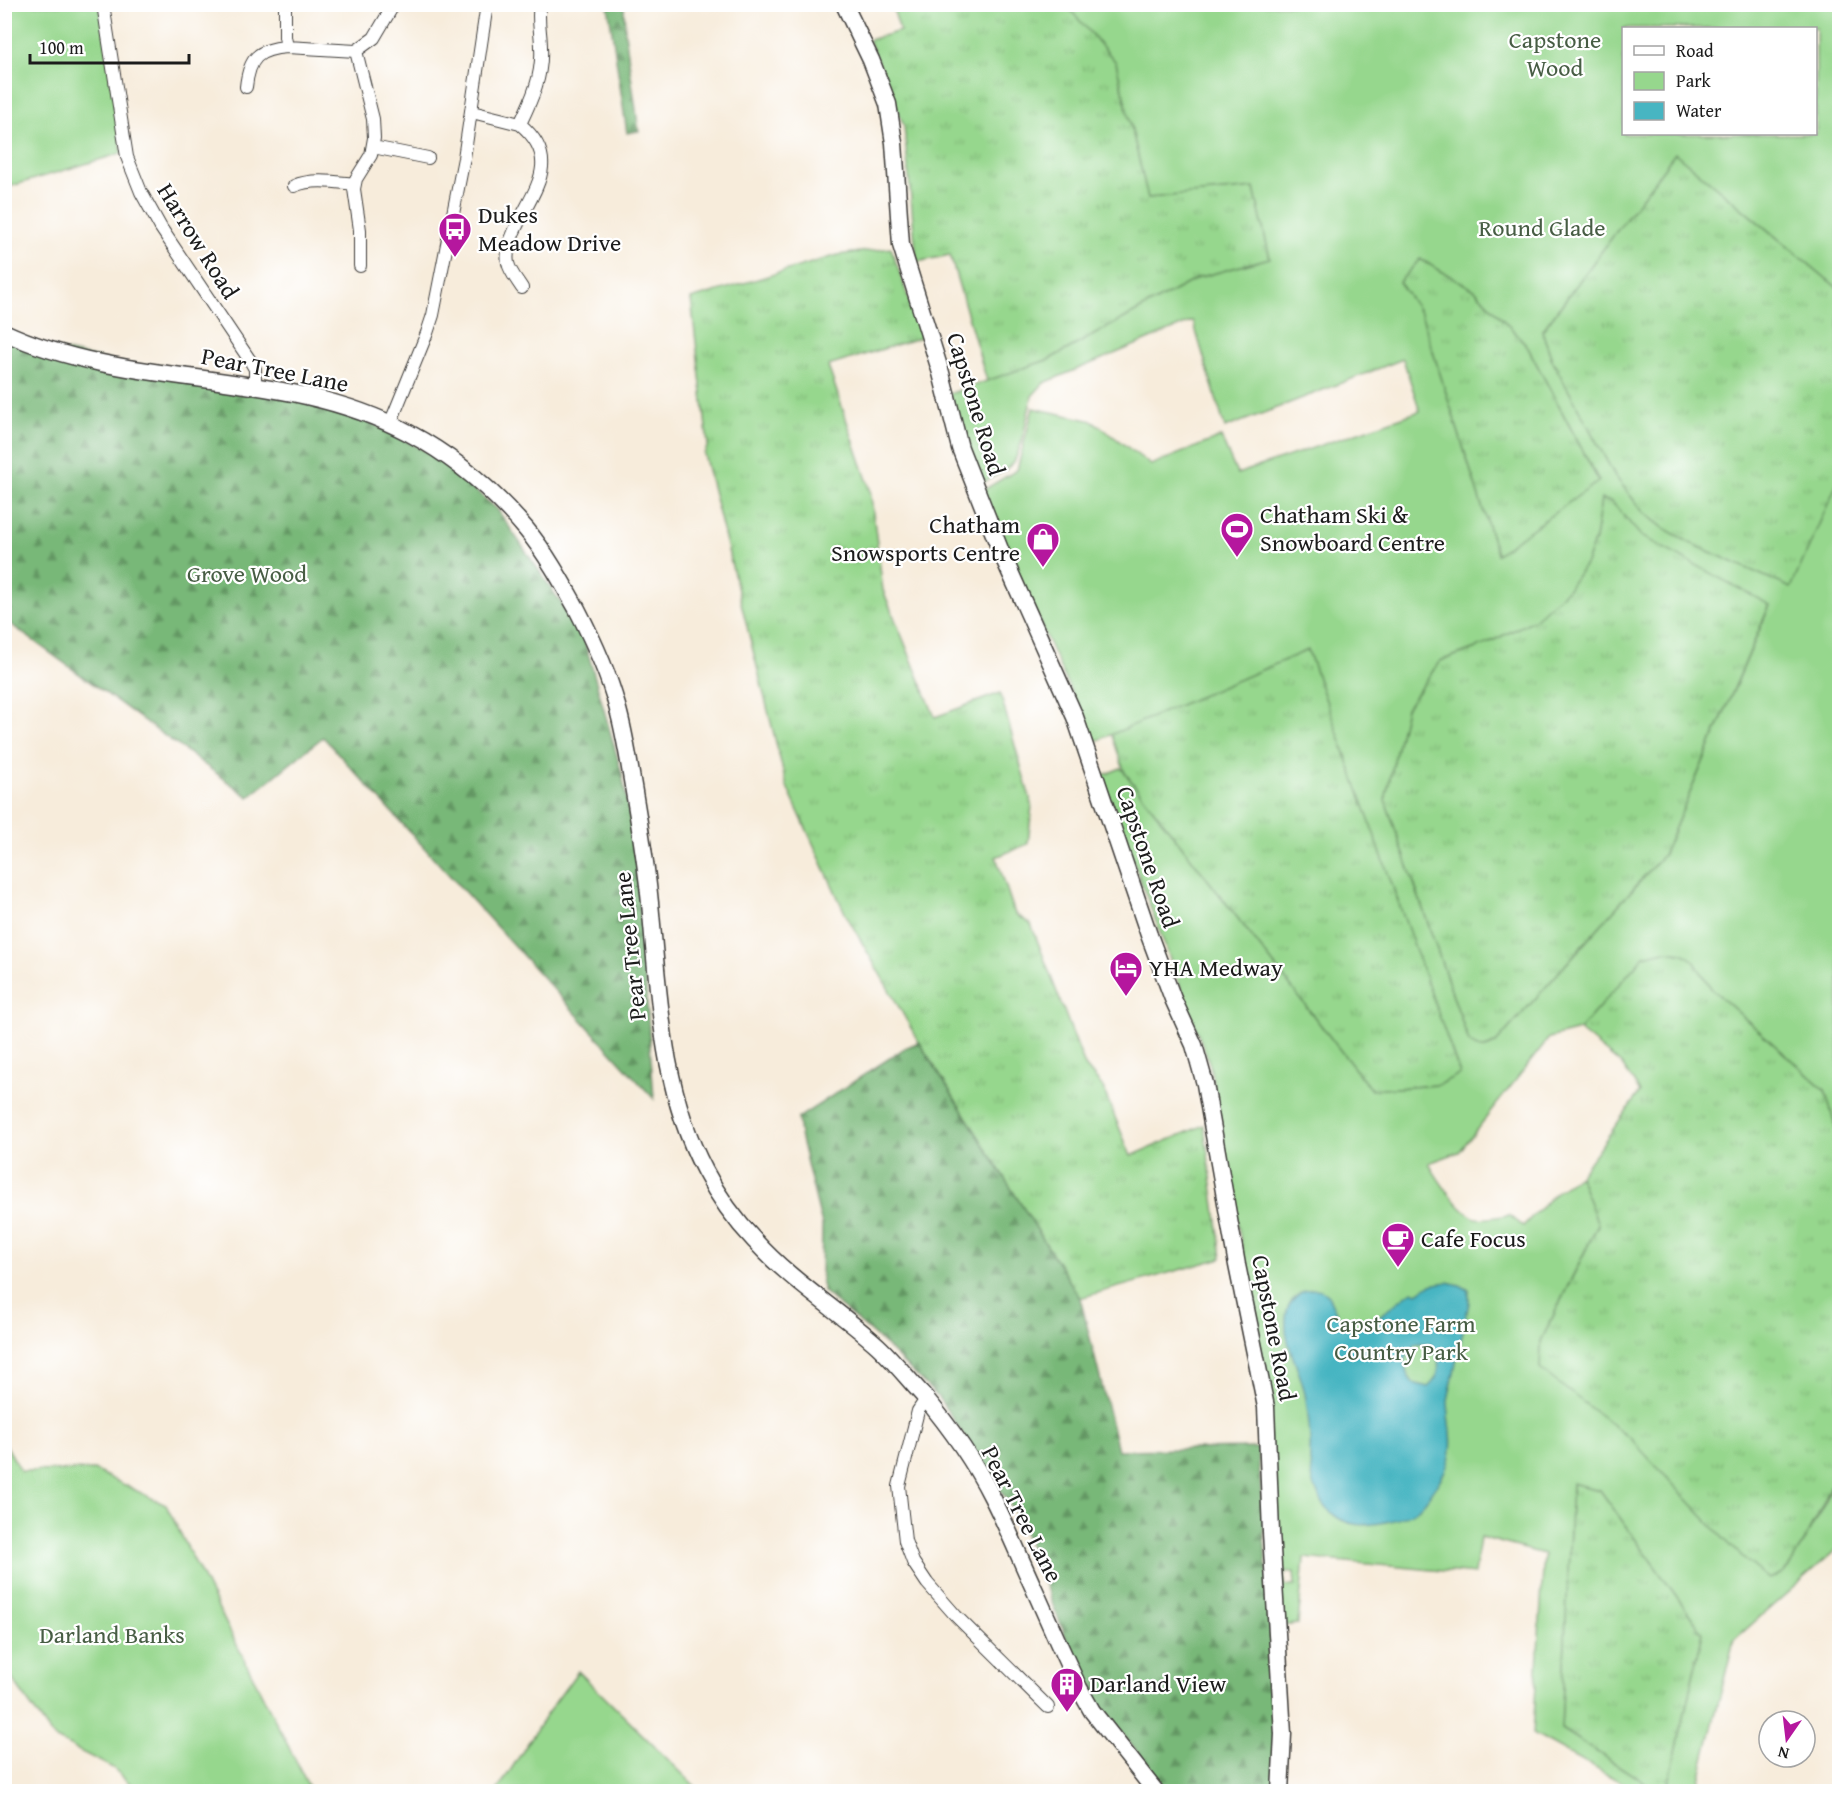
<svg xmlns="http://www.w3.org/2000/svg" width="1844" height="1796" viewBox="0 0 1844 1796" font-family="'Gentium Book Plus',serif">
<style>
.grass{fill:url(#grass-tufts);stroke:#597a54;stroke-width:1.5}
.forest{fill:url(#forest-firs);stroke:#4a6a4a;stroke-width:1.5}
.green{fill:#96d78d;stroke:#597a54;stroke-width:1.5;fill-rule:evenodd}
.water{fill:#47b5c2;stroke:#32686f;stroke-width:1.5;fill-rule:evenodd}
.lines{fill:none;stroke-linecap:round;stroke-linejoin:round}
.street-casing{stroke:#3d3b39;stroke-width:14}
.secondary-casing{stroke:#3d3b39;stroke-width:19}
.street{stroke:#fff;stroke-width:12}
.secondary{stroke:#fff;stroke-width:16}
.labels{text-anchor:middle;stroke-width:4.5;stroke-linejoin:round;paint-order:stroke}
.park-label{font-size:24px;fill:#475d44;stroke:#fff}
.poi-label{font-size:24px;fill:#1c1c1c;stroke:#fff;text-anchor:start}
.street-label{font-size:24px;fill:#1c1c1c;stroke:#fff}
</style>
<defs>
<pattern id="grass-tufts" width="24" height="20" patternUnits="userSpaceOnUse" patternTransform="scale(1.5)"><rect width="24" height="20" fill="#96d78d"/><path d="M3 7l-1-3M5 7V3M7 7l1-3M15 17l-1-3M17 17v-4M19 17l1-3" fill="none" stroke="#81b879"/></pattern>
<pattern id="forest-firs" width="22" height="20" patternUnits="userSpaceOnUse" patternTransform="scale(1.5)"><rect width="22" height="20" fill="#78b878"/><path d="M5 1l3.5 6h-7zM16 11l3.5 6h-7z" fill="#629562"/></pattern>
</defs>
<rect width="100%" height="100%" fill="#fff"/>
<filter id="ink" filterUnits="userSpaceOnUse"><feTurbulence type="fractalNoise" baseFrequency=".0167" numOctaves="2"/><feDisplacementMap in="SourceGraphic" scale="12" xChannelSelector="R" yChannelSelector="G"/><feConvolveMatrix kernelMatrix="1 2 1 2 8 2 1 2 1" color-interpolation-filters="sRGB"/></filter>
<filter id="wash" filterUnits="userSpaceOnUse"><feTurbulence type="fractalNoise" baseFrequency=".008" numOctaves="4" result="noise"/><feDisplacementMap in="SourceGraphic" scale="24" xChannelSelector="R" yChannelSelector="G"/><feGaussianBlur stdDeviation="1.35" result="paint"/><feColorMatrix in="noise" values="0 0 0 0 0 0 0 0 0 0 0 0 0 0 0 0 0 1.4 0 .05"/><feComposite in="paint" operator="in"/></filter>
<g filter="url(#wash)">
<rect width="100%" height="100%" fill="#f7ecdb"/>
<!-- grass -->
<path class="grass" d="M892 5H1067L1116 62 1148 198 1254 188 1270 258 1198 278 1050 359 987 381 950 255 917 262 904 126 869 40 900 31Z
M1675 153 1839 289V479L1791 589 1690 543 1665 529 1643 512 1615 476 1552 360 1542 331Z
M891 248 922 337 828 366 870 489 883 590 935 717 1000 693 1032 805 1028 844 996 857 1015 914 1031 924 1085 1066 1102 1086 1131 1156 1204 1125 1222 1258 1080 1298 919 1042 845 913 787 787 704 454 708 445 691 299 838 255Z
M1420 259 1475 290 1526 344 1599 482 1497 554 1421 314 1399 282Z
M1601 499 1612 502 1642 536 1770 604 1664 854 1496 1043C1485 1050 1479 1050 1469 1042L1385 800 1406 708 1440 661 1484 645 1534 620 1586 563 1595 539Z
M1308 650 1461 1074 1438 1085 1371 1090 1125 773 1111 733Z
M1665 951 1683 953 1695 961 1711 988 1825 1090 1839 1139V1466L1823 1504 1793 1561C1787 1571 1780 1576 1769 1579L1748 1562 1540 1369 1541 1341 1598 1225 1579 1176 1640 1092 1623 1066 1579 1030 1644 955Z
M1572 1483 1600 1490 1703 1633 1669 1783 1656 1790 1561 1729Z"/>
<!-- forest -->
<path class="forest" d="M608 5H624L625 33 639 131 627 133Z
M5 338 307 403 364 419 435 456 497 509 583 635 622 774 636 854 654 1099 323 737 249 797 5 620Z
M919 1042 1080 1298 1118 1450 1258 1448 1276 1706 1275 1791H1167L1085 1685 1017 1515 938 1397 882 1342 824 1292 821 1280 822 1225 800 1135 798 1118 905 1048Z"/>
<!-- green -->
<path class="green" d="M4 5H100L122 153 5 188Z
M1066 5H1839V289L1675 153 1542 331 1552 360 1615 476 1643 512 1665 529 1690 543 1791 588 1839 479V1139L1825 1090 1711 988 1694 961 1683 953 1665 951 1644 956 1579 1030 1549 1038 1459 1152 1429 1163C1436 1177 1460 1213 1476 1218 1485 1220 1500 1216 1509 1215L1523 1226 1556 1192 1579 1176 1598 1224 1541 1341 1540 1369 1631 1439 1723 1538 1748 1562 1769 1579C1780 1576 1787 1571 1793 1561L1826 1501 1839 1468 1840 1543 1838 1548 1734 1640 1696 1791H1637L1533 1734 1544 1554 1480 1537 1475 1574 1304 1558 1298 1624 1280 1626 1248 1282 1210 1065 1101 776 1121 768 1371 1090 1438 1085 1460 1074 1308 650 1094 742 980 492 1017 470 1033 408 1093 421 1151 465 1221 437 1237 474 1420 411 1403 359 1225 428 1193 321 1044 383 1032 396 1022 441 1015 460 1006 470 977 486 949 394 1050 359 1198 278 1270 258 1254 188 1148 198 1116 62ZM1624 28H1816V134H1624ZM1420 259 1475 290 1526 344 1599 481 1497 554 1421 314 1399 282ZM1601 499 1612 502 1641 536 1770 605 1664 854 1496 1043C1485 1050 1479 1050 1469 1042L1385 800 1406 708 1440 661 1484 645 1534 620 1568 589 1586 563 1595 539ZM1572 1483 1600 1490 1703 1633 1669 1783 1656 1790 1561 1729ZM1294 1572 1295 1586H1284V1573Z
M4 1442 21 1471 94 1470 166 1505 311 1791H138L113 1768 56 1739 51 1734 5 1669Z
M578 1671 700 1791H497L546 1715Z"/>
<!-- water -->
<path class="water" d="M1447 1282 1460 1285 1469 1290V1303L1448 1400C1448 1422 1456 1442 1448 1463 1445 1474 1425 1505 1415 1511 1403 1520 1369 1527 1354 1524 1341 1522 1332 1515 1324 1505 1316 1493 1311 1477 1310 1462 1309 1455 1311 1447 1310 1440 1309 1424 1308 1406 1304 1390 1298 1363 1281 1341 1287 1311 1289 1302 1298 1292 1308 1290 1334 1283 1329 1312 1344 1322 1348 1325 1354 1326 1357 1327L1377 1318 1412 1291 1417 1293 1430 1285ZM1421 1343 1432 1345C1441 1360 1442 1376 1428 1387L1413 1383 1407 1374 1404 1361 1415 1344Z"/>
</g>
<g filter="url(#ink)">
<g class="lines">
<defs>
<path id="street" d="M103 4 127 157 141 192 161 228 251 362 255 369V385
M285 4V37L287 47 356 51 374 38 394 4
M356 51 373 119 374 138 371 155 356 179 354 189 360 230V266
M246 87C249 58 258 49 287 47
M472 112 520 124C532 99 543 75 541 47 541 33 537 19 540 4
M520 124C564 161 532 191 514 232 510 241 506 253 508 263 510 272 517 280 522 288
M373 147 428 158
M294 186C311 178 336 182 355 184
M390 424 427 333 433 315 464 158 487 4
M926 1399 918 1411 899 1486 905 1541 913 1562 927 1583 956 1616 1048 1707"/>
<path id="secondary" d="M844 4 871 60 888 104 894 143 901 245 941 373 960 448 1001 552 1075 717 1149 935 1173 999 1194 1045 1205 1084 1237 1265 1266 1407 1271 1532 1283 1734 1280 1792
M4 332C133 392 283 365 409 433 454 457 493 490 526 529 546 553 562 582 577 609 593 640 608 672 617 706 624 730 628 756 632 780 639 821 646 862 650 903 659 994 661 1089 705 1171 718 1196 735 1220 755 1241 791 1281 838 1310 878 1346 894 1361 908 1379 923 1395 949 1426 974 1461 992 1497 1008 1528 1021 1561 1036 1593 1050 1625 1064 1656 1079 1688L1092 1711 1156 1792"/>
</defs>
<!-- street casing -->
<use href="#street" class="street-casing"/>
<!-- secondary casing -->
<use href="#secondary" class="secondary-casing"/>
<!-- street -->
<use href="#street" class="street"/>
<!-- secondary -->
<use href="#secondary" class="secondary"/>
</g>
</g>
<!-- icons -->
<defs>
<symbol id="bus-pin" viewBox="-11 -11 22 30"><path d="M0 17L-7.5 6A9.5 9.5 0 1 1 7.5 6Z" fill="#b5179e" stroke="#fff"/><path d="M-5-6H5V4H4V6H2V4H-2V6H-4V4H-5ZM-3.5-4V0h7V-4ZM-3.5 1.2v1.5H-2V1.2ZM2 1.2v1.5H3.5V1.2Z" fill="#fff"/></symbol>
<symbol id="stadium-pin" viewBox="-11 -11 22 30"><path d="M0 17L-7.5 6A9.5 9.5 0 1 1 7.5 6Z" fill="#b5179e" stroke="#fff"/><path d="M0-5a6.5 5 0 1 0 0 10a6.5 5 0 1 0 0-10ZM-3.5-1.8h7v3.6h-7Z" fill="#fff"/></symbol>
<symbol id="shop-pin" viewBox="-11 -11 22 30"><path d="M0 17L-7.5 6A9.5 9.5 0 1 1 7.5 6Z" fill="#b5179e" stroke="#fff"/><path d="M-5-2.5h2.3a2.7 3.5 0 0 1 5.4 0H5L5.5 6h-11ZM-1.5-2.5h3a1.5 2.3 0 0 0-3 0Z" fill="#fff"/></symbol>
<symbol id="hotel-pin" viewBox="-11 -11 22 30"><path d="M0 17L-7.5 6A9.5 9.5 0 1 1 7.5 6Z" fill="#b5179e" stroke="#fff"/><path d="M-6-4.5h1.5V1H6V5H4.5V3h-9V5H-6ZM-4 0a1.8 1.8 0 1 1 3.6 0ZM.5 0V-2.5h3Q6-2.5 6 0Z" fill="#fff"/></symbol>
<symbol id="cafe-pin" viewBox="-11 -11 22 30"><path d="M0 17L-7.5 6A9.5 9.5 0 1 1 7.5 6Z" fill="#b5179e" stroke="#fff"/><path d="M-5.5-4.5H6V0H3Q3 3.5 0 3.5H-2.5Q-5.5 3.5-5.5 0ZM3-3.2v2h1.7v-2ZM-6 4.5H4V6H-6Z" fill="#fff"/></symbol>
<symbol id="building-pin" viewBox="-11 -11 22 30"><path d="M0 17L-7.5 6A9.5 9.5 0 1 1 7.5 6Z" fill="#b5179e" stroke="#fff"/><path d="M-4-6H4V6H1V3H-1V6H-4ZM-2.5-4.3h1.7v1.8h-1.7ZM.8-4.3h1.7v1.8H.8ZM-2.5-1h1.7V.8h-1.7ZM.8-1h1.7V.8H.8Z" fill="#fff"/></symbol>
</defs>
<g fill-rule="evenodd">
<use href="#bus-pin" x="436" y="210" width="38" height="52"/>
<use href="#stadium-pin" x="1218" y="510" width="38" height="52"/>
<use href="#shop-pin" x="1024" y="520" width="38" height="52"/>
<use href="#hotel-pin" x="1107" y="949" width="38" height="52"/>
<use href="#cafe-pin" x="1379" y="1220" width="38" height="52"/>
<use href="#building-pin" x="1048" y="1665" width="38" height="52"/>
</g>
<g class="labels">
<!-- park labels -->
<g class="park-label">
<text x="1555" y="48">Capstone<tspan x="1555" dy="28">Wood</tspan></text>
<text x="1542" y="236">Round Glade</text>
<text x="247" y="582">Grove Wood</text>
<text x="1401" y="1332">Capstone Farm<tspan x="1401" dy="28">Country Park</tspan></text>
<text x="112" y="1643">Darland Banks</text>
</g>
<!-- poi labels -->
<g class="poi-label">
<text x="478" y="223">Dukes<tspan x="478" dy="28">Meadow Drive</tspan></text>
<text x="1260" y="523">Chatham Ski &amp;<tspan x="1260" dy="28">Snowboard Centre</tspan></text>
<text x="1020" y="533" text-anchor="end">Chatham<tspan x="1020" dy="28">Snowsports Centre</tspan></text>
<text x="1149" y="976">YHA Medway</text>
<text x="1421" y="1247">Cafe Focus</text>
<text x="1090" y="1692">Darland View</text>
</g>
<!-- street labels -->
<g class="street-label">
<text transform="translate(198 241) rotate(58)" y="8">Harrow Road</text>
<text transform="translate(275 370) rotate(11)" y="8">Pear Tree Lane</text>
<text transform="translate(976 404) rotate(73)" y="8">Capstone Road</text>
<text transform="translate(1148 857) rotate(71)" y="8">Capstone Road</text>
<text transform="translate(630 946) rotate(-96)" y="8">Pear Tree Lane</text>
<text transform="translate(1274 1328) rotate(79)" y="8">Capstone Road</text>
<text transform="translate(1022 1514) rotate(63)" y="8">Pear Tree Lane</text>
</g>
</g>
<!-- margin -->
<rect width="1844" height="1796" fill="none" stroke="#fff" stroke-width="24"/>
<!-- legend -->
<rect x="1622" y="27" width="195" height="108" fill="#ffffff" stroke="#a4a4a4" stroke-width="1.5"/>
<rect x="1634" y="46" width="30" height="9" fill="#ffffff" stroke="#a4a4a4" stroke-width="1.5"/>
<text x="1676" y="57" font-size="18" fill="#1c1c1c">Road</text>
<rect x="1634" y="72" width="30" height="18" fill="#96d78d" stroke="#a4a4a4" stroke-width="1.5"/>
<text x="1676" y="87" font-size="18" fill="#1c1c1c">Park</text>
<rect x="1634" y="102" width="30" height="18" fill="#47b5c2" stroke="#a4a4a4" stroke-width="1.5"/>
<text x="1676" y="117" font-size="18" fill="#1c1c1c">Water</text>
<!-- north arrow -->
<g transform="translate(1787 1739) rotate(194)"><circle r="28" fill="#ffffff" stroke="#a4a4a4" stroke-width="1.5"/>
<path d="M0-4.5L10 22L0 15L-10 22Z" fill="#b5179e"/>
<text y="-9" font-size="16" font-weight="bold" text-anchor="middle" fill="#1c1c1c">N</text>
</g>
<!-- scale -->
<path d="M30 54v9h159v-9" fill="none" stroke="#1c1c1c" stroke-width="3"/>
<text x="39" y="54" font-size="18" fill="#1c1c1c" stroke="#ffffff" stroke-width="4.5" paint-order="stroke">100 m</text>
</svg>
